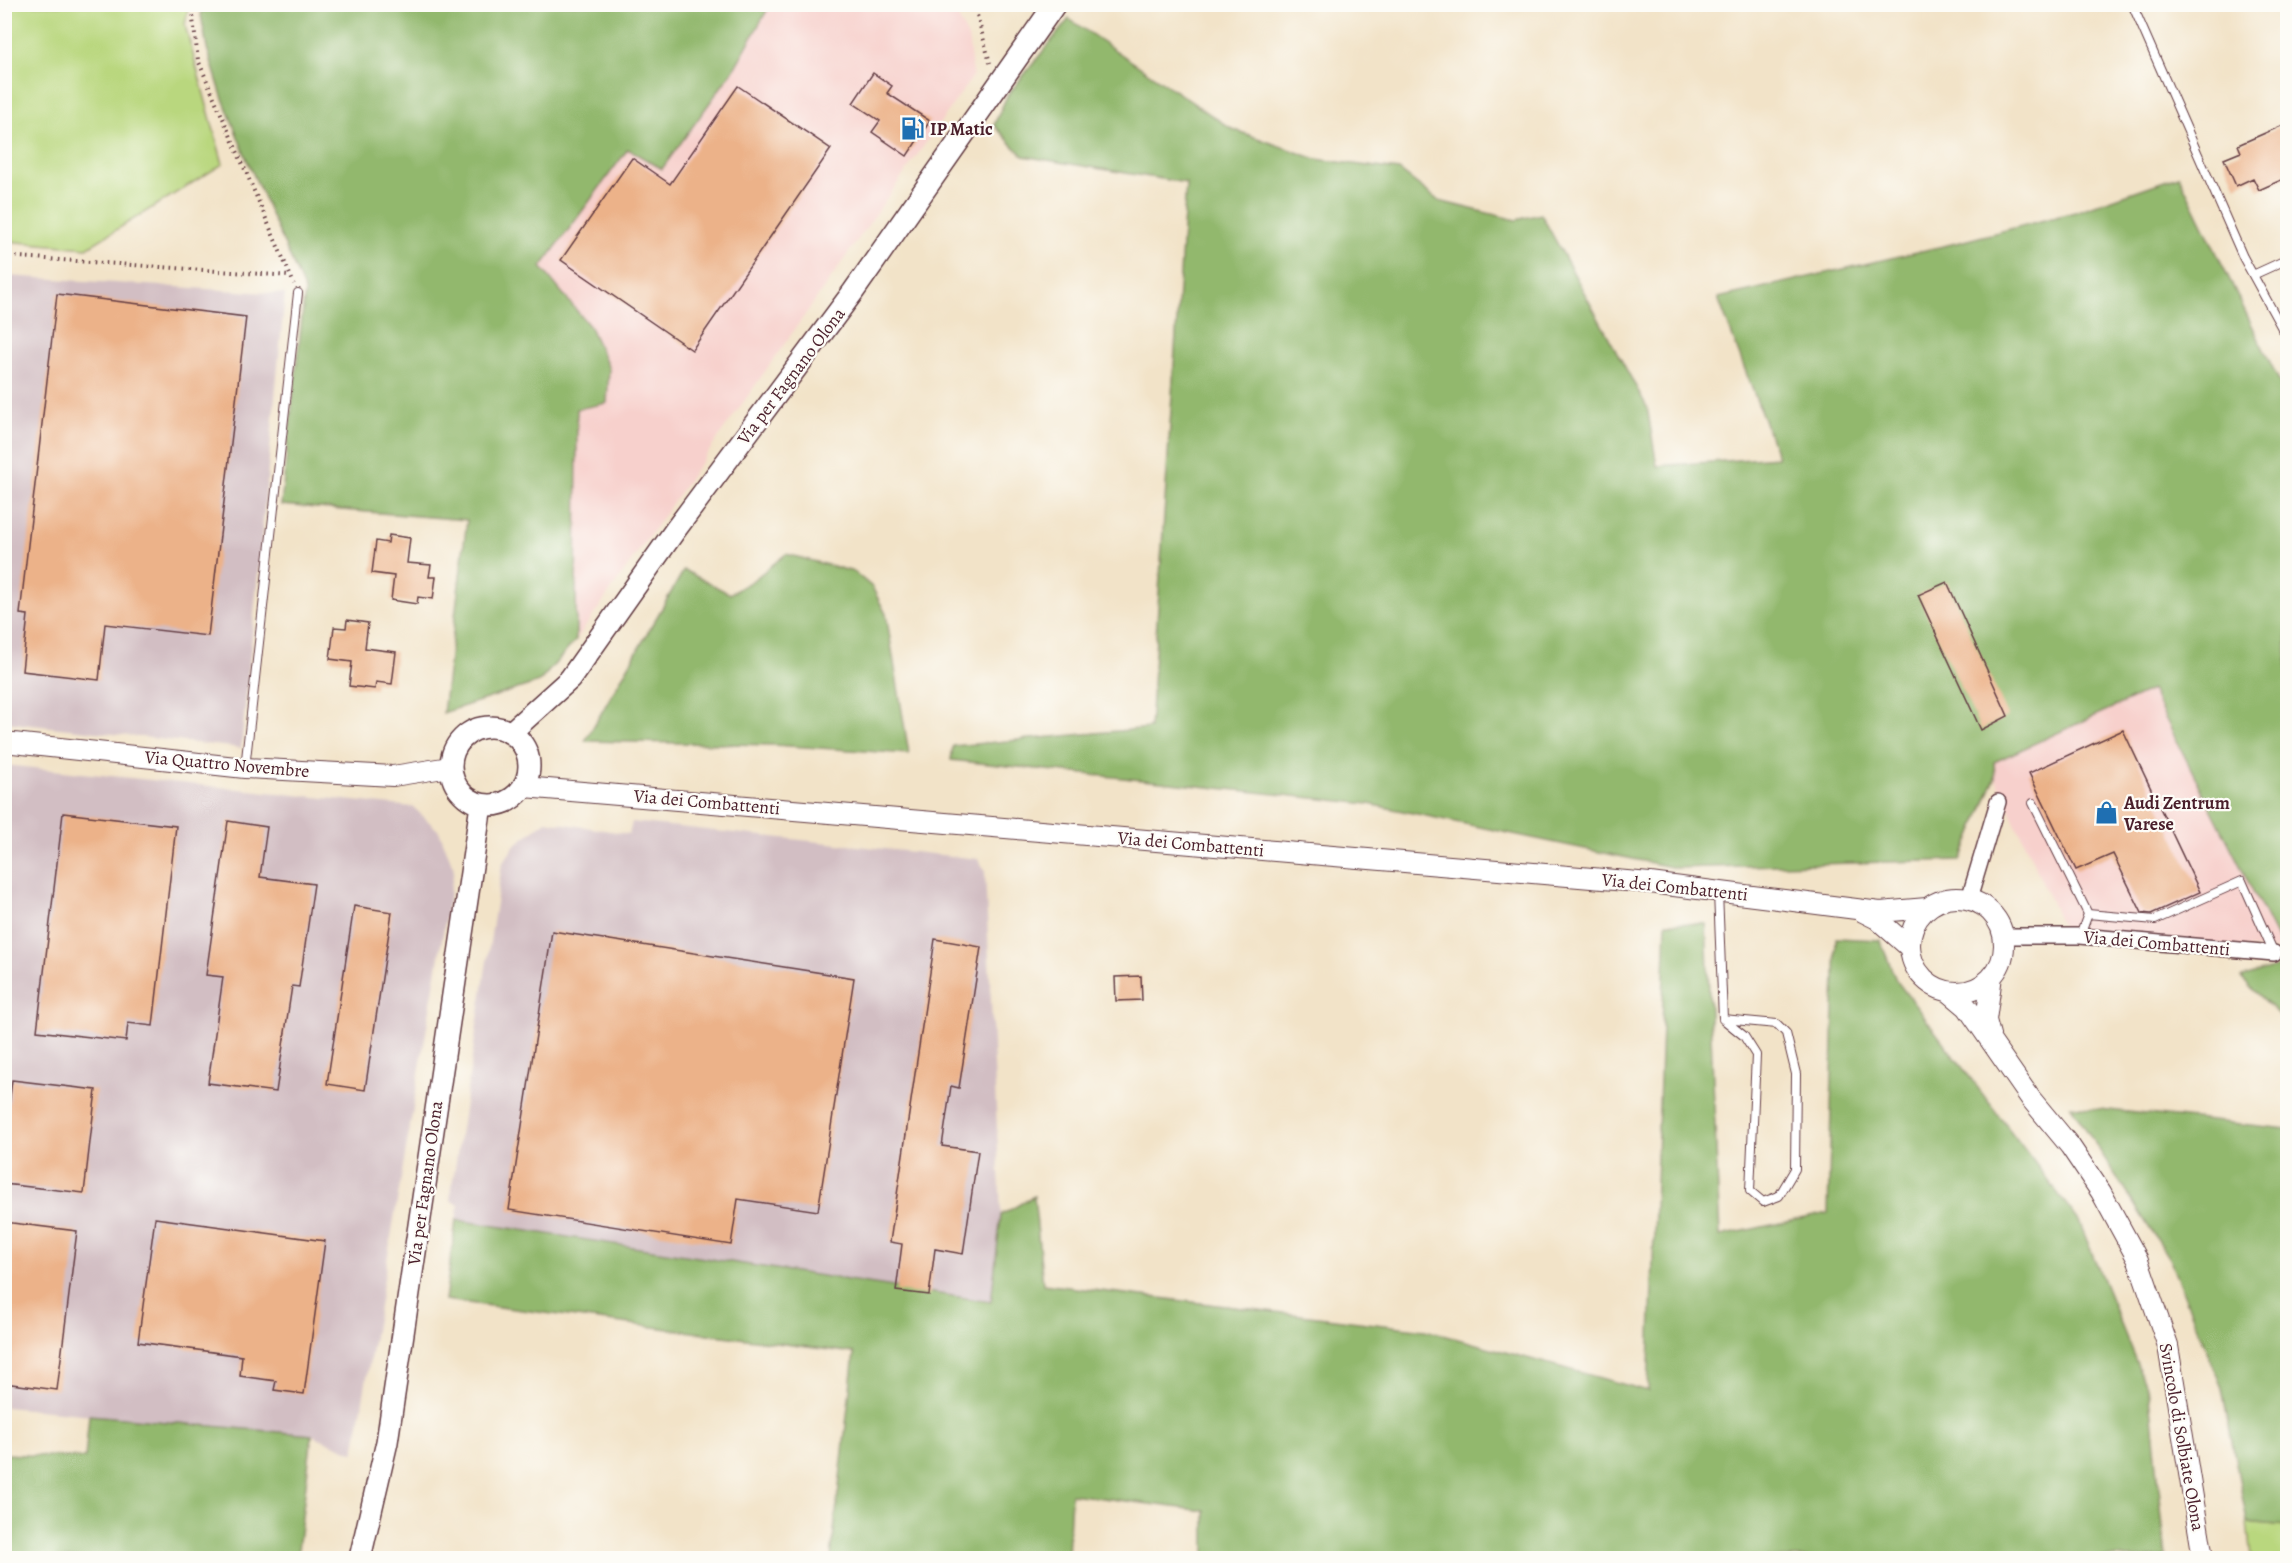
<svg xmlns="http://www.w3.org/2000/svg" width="2292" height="1563" viewBox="0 0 2292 1563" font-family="Alegreya,serif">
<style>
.built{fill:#f7d0cc}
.industrial{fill:#d2bec3}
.green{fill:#b9d77e;stroke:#827b54;stroke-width:1.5}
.forest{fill:#92b86d;stroke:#6e6c4c;stroke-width:1.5}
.building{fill:#ecb289}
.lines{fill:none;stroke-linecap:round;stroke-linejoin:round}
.service-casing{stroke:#633c43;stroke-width:10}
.minor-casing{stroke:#633c43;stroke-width:18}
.tertiary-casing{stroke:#633c43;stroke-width:22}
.secondary-casing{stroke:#633c43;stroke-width:24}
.path{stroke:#633c43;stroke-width:4;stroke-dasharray:1.5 4.5;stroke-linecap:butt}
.service{stroke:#fff;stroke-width:8}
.minor{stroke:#fff;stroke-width:15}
.tertiary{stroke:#fff;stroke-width:20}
.secondary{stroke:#fff;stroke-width:21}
.labels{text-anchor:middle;stroke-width:4.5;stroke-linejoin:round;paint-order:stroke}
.poi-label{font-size:18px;font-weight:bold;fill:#4a1f2b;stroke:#fdfcf7;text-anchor:start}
.street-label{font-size:18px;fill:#4a1f2b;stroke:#fdfcf7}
</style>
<rect width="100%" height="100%" fill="#fdfcf7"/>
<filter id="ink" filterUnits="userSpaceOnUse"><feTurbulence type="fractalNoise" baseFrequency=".0167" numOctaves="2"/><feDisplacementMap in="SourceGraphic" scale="12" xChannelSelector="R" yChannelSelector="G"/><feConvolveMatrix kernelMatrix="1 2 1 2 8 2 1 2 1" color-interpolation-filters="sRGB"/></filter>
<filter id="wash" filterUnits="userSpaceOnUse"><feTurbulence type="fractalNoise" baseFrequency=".008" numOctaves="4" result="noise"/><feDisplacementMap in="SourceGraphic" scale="24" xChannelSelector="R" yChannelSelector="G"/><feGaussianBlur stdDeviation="1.35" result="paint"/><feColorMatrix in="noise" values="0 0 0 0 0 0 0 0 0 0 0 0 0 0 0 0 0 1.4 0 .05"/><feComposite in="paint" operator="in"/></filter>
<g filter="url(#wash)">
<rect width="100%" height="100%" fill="#f2e3c8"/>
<!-- built -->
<path class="built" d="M770 5H952L968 37 973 76 576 640 577 408 541 267 628 149 663 169 734 69Z
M2151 690 2284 950 2067 937 1995 778 1994 762Z"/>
<!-- industrial -->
<path class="industrial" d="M8 276 285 294 241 748 5 722 4 319Z
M4 765 413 807 439 831 454 869 354 1453 312 1435 5 1407Z
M546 821 629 834 632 822 979 859 985 872 1001 1215 992 1303 456 1220 459 1205 450 1200 502 864 516 844Z"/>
<!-- green -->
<path class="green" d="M4 5H189L185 25 223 164 87 248 5 241Z
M2247 1522 2287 1526V1558H2251Z"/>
<!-- forest -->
<path class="forest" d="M203 4 770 5 734 69 662 169 628 149 541 267 590 327 609 369 607 403 577 409 576 640 539 682 443 713 467 520 281 505 305 291 247 160 222 96 207 48 201 15Z
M1069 19 1232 129 1316 159 1399 170 1439 201 1516 220 1541 214 1647 407 1657 466 1778 457 1718 298 1956 243 2075 212 2179 176 2287 397V958L2151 690 1994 762 1995 778 1961 860 1676 868 1369 804 951 760 953 746 1150 728 1186 183 1023 156 994 125 1007 96Z
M786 554 854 572 872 587 886 614 909 754 774 745 585 741 684 570 730 594 752 581Z
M1666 923 1706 924 1720 1236 1828 1213 1836 938 1880 940 1896 980 2079 1221 2150 1396 2166 1558H1205V1511L1071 1494 1068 1558H831L854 1353 445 1300 456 1220 991 1302 1001 1215 1034 1196 1043 1284 1425 1330 1648 1391Z
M2287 963H2288L2287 1023 2241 978Z
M2071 1106 2287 1129V1526L2247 1522 2222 1388 2170 1260Z
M89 1415 312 1435 297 1558H5V1454L85 1458Z"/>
<g id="blocks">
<!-- building -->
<path class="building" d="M873 73 892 86 887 93 930 121 907 156 872 132 880 121 853 103Z
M738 86 831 149 692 350 561 260 632 158 670 184Z
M2288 123V177L2259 190 2253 178 2236 186 2224 159 2241 152 2238 145Z
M57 294 246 317 208 636 105 624 99 680 22 671 28 615 20 614Z
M389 535 410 538 407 563 431 565 429 577H436L433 599 418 597 417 604 391 600 394 576 372 573 376 541 388 543Z
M1947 582 2008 716 1981 730 1918 595Z
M347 620 368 623 365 648 396 652 392 684 376 682 375 689 349 686 352 662 330 659 334 627 346 628Z
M2123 730 2200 892 2151 914 2142 913 2113 854 2076 870 2029 773Z
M63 813 176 826 153 1026 128 1023 126 1041 37 1031Z
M228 821 267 827 260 877 314 884 299 987 292 986 276 1092 208 1083 223 977 206 975Z
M354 906 392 912 365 1090 327 1084Z
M552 931 854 978 818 1211 738 1199 731 1245 509 1210Z
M935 939 981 947 959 1088 951 1086 942 1146 978 1151 963 1254 935 1249 929 1295 896 1291 902 1244 890 1242Z
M1141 976 1142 1000 1116 1001 1115 977Z
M12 1080 96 1090 84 1193 4 1184V1146Z
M155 1218 325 1241 304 1394 274 1390 276 1381 240 1376 242 1356 138 1342Z
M4 1222 77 1231 57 1390 4 1383Z"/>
</g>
</g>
<g filter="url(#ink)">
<use href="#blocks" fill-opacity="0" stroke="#633c43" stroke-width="1.5"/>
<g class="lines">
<defs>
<path id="service" d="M2132 4 2243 257 2288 339
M2253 275 2288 259
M245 768 298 293
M2033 803 2088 914 2155 920 2242 881 2274 953
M1718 892 1723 1019
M2080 936 2088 914
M1723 1019 1777 1024 1786 1033 1796 1074 1795 1169 1779 1196 1763 1202 1750 1191 1756 1055 1744 1036Z"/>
<path id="minor" d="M1969 899 1998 802
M2004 936H2080L2274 953"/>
<path id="tertiary" d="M4 742 245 768 393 776 450 767
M524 787 1650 883 1880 912 1927 908
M1910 945a47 47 0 1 1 94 0a47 47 0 1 1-94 0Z
M1863 912 1877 919 1910 948
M1948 991 1967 1007 2031 1099 2070 1146 2101 1192 2138 1260 2168 1346 2203 1558
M1990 1035 1986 1020 1992 976"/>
<path id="secondary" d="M451 766a39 39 0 1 1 78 0a39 39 0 1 1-78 0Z
M510 733 570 679 676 529 853 292 1055 4
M360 1558 387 1442 481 805"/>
</defs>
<!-- service casing -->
<use href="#service" class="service-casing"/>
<!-- minor casing -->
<use href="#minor" class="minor-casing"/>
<!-- tertiary casing -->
<use href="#tertiary" class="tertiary-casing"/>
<!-- secondary casing -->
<use href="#secondary" class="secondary-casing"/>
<!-- path -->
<path class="path" d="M196 4 193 19 198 60 294 284
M974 4 990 63
M4 256 290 276"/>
<!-- service -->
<use href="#service" class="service"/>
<!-- minor -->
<use href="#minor" class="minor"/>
<!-- tertiary -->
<use href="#tertiary" class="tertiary"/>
<!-- secondary -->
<use href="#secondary" class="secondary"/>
</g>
</g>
<!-- icons -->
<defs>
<symbol id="fuel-bare" viewBox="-9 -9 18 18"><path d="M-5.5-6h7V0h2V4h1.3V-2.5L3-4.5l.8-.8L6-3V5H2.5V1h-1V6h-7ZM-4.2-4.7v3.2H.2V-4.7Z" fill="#1f6fb2" stroke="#fdfcf7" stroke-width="2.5" paint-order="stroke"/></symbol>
<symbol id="shop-bare" viewBox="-9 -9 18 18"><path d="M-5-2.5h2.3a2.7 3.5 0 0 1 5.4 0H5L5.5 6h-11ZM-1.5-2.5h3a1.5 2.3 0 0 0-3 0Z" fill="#1f6fb2" stroke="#fdfcf7" stroke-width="2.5" paint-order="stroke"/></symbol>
</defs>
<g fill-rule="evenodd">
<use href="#fuel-bare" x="896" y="112" width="33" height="33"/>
<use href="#shop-bare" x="2090" y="796" width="33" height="33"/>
</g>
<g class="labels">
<!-- poi labels -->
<g class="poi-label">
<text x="930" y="135">IP Matic</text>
<text x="2124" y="809">Audi Zentrum<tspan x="2124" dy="21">Varese</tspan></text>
</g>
<!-- street labels -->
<g class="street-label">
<text transform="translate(791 376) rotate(-53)" y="6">Via per Fagnano Olona</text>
<text transform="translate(227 764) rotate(5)" y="6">Via Quattro Novembre</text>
<text transform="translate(707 802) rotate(5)" y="6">Via dei Combattenti</text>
<text transform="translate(1191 844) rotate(5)" y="6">Via dei Combattenti</text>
<text transform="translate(1675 887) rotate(6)" y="6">Via dei Combattenti</text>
<text transform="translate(2157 943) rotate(5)" y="6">Via dei Combattenti</text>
<text transform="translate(425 1183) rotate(-82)" y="6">Via per Fagnano Olona</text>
<text transform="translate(2182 1437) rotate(80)" y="6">Svincolo di Solbiate Olona</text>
</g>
</g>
<!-- margin -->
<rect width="2292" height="1563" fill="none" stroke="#fdfcf7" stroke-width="24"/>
</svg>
